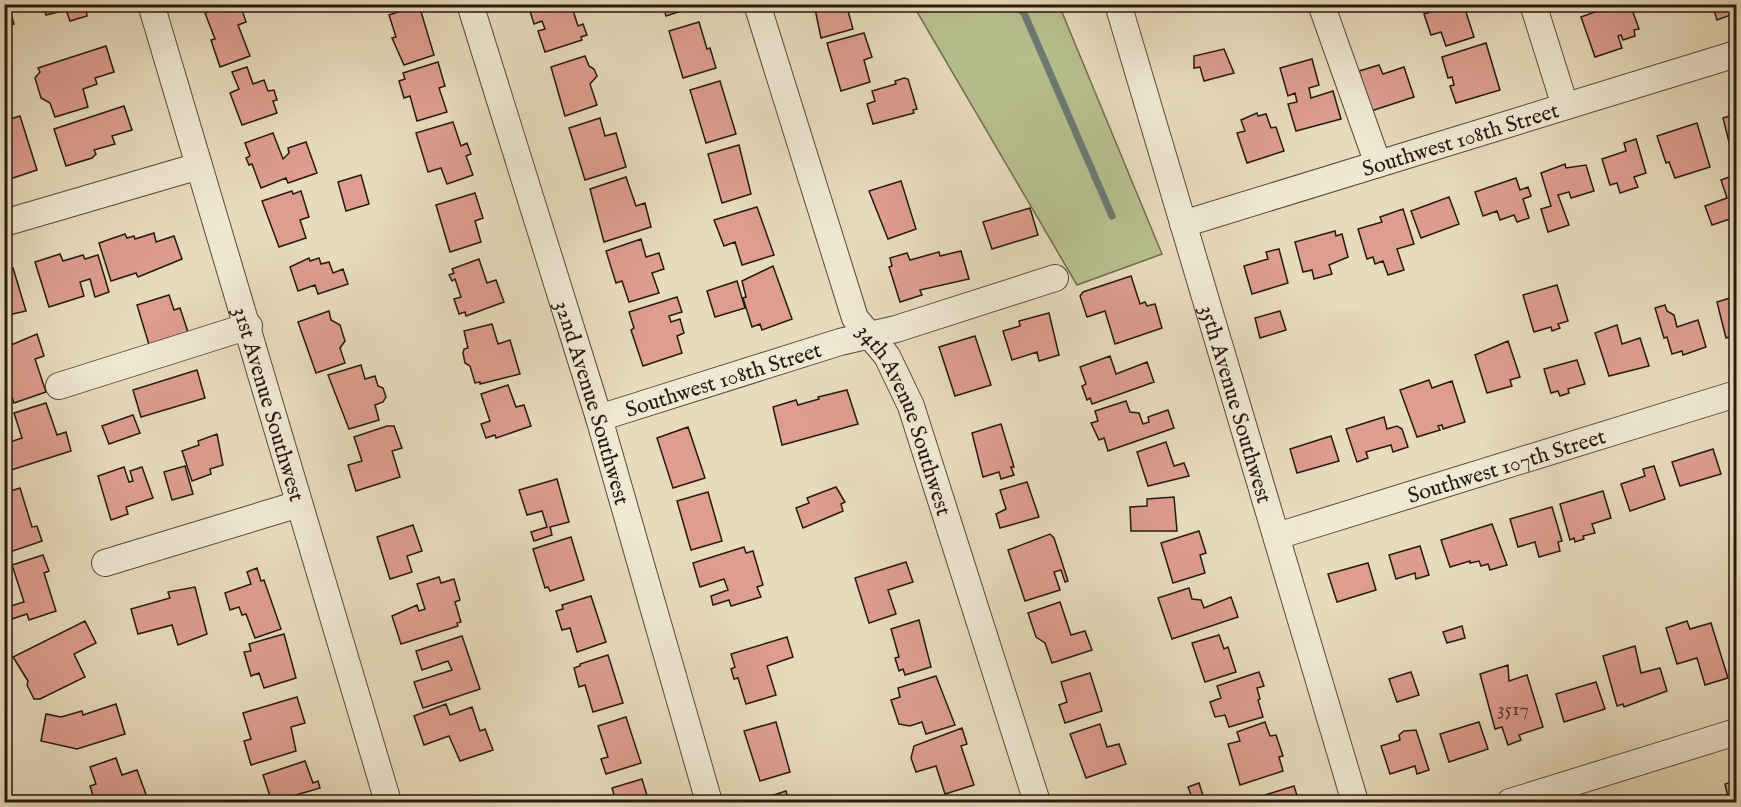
<svg xmlns="http://www.w3.org/2000/svg" width="1741" height="807" viewBox="0 0 1741 807" font-family="'IM FELL English',serif">
<style>
.green{fill:#b8c08f;stroke:#706d50;stroke-width:1.5}
.lines{fill:none;stroke-linecap:round;stroke-linejoin:round}
.stream{stroke:#6b7b73;stroke-width:7}
.building{fill:#dd9d8f;stroke:#281a11;stroke-width:1.5}
.minor-casing{stroke:#584a3c;stroke-width:28}
.minor{stroke:#efe8d3;stroke-width:26}
.labels{text-anchor:middle;stroke-width:4.5;stroke-linejoin:round;paint-order:stroke}
.number-label{font-size:20px;fill:#553b30}
.street-label{font-size:22px;fill:#281a11;stroke:#efe8d3}
</style>
<rect width="100%" height="100%" fill="#e7dbbc"/>
<filter id="stains"><feTurbulence type="fractalNoise" baseFrequency=".00333" numOctaves="4"/><feColorMatrix values="0 0 0 0 .2 0 0 0 0 .09 0 0 0 0 .02 0 0 0 .5 -.17"/></filter>
<radialGradient id="worn" r=".72"><stop offset=".6" stop-color="#630" stop-opacity="0"/><stop offset="1" stop-color="#630" stop-opacity=".3"/></radialGradient>
<!-- green -->
<path class="green" d="M913 5H1059L1162 254 1077 285Z"/>
<g class="lines">
<!-- stream -->
<path class="stream" d="M1013 4 1024 13 1112 216"/>
</g>
<!-- building -->
<path class="building" d="M4 4H8L14 24 4 27Z
M43 4H86L87 16 70 21 66 10 46 15Z
M229 4H240L246 22 238 25 250 56 220 67 211 40 215 39 205 13Z
M571 4 578 26 583 24 587 35 581 37 582 40 545 52 538 31 545 29 542 21 534 24 530 11 538 9V4Z
M663 4H697V6L666 16Z
M814 4H846L853 29 821 38Z
M1432 4H1469L1464 6 1474 37 1446 46 1441 32 1431 35 1424 14 1434 11Z
M1617 4H1630L1639 29 1634 30 1635 36 1623 40 1621 35 1618 36 1622 48 1595 57 1581 17Z
M1712 4H1736V13L1717 20Z
M419 5 434 55 404 65 392 38 396 37 389 15Z
M699 22 707 49 710 48 716 68 683 78 669 31Z
M864 33 872 57 864 60 870 82 841 91 827 43Z
M1486 43 1500 90 1456 103 1450 86 1454 85 1452 77 1448 78 1442 57Z
M106 46 114 72 95 78 97 84 83 89 88 107 55 117 50 103 41 98 35 78 40 72 38 68Z
M1224 49 1234 73 1204 81 1200 67 1194 68V56Z
M585 56 589 66 594 69 597 76 590 84 597 105 565 116 551 67Z
M1312 59 1319 85 1309 88 1311 98 1333 91 1341 119 1296 131 1288 104 1297 102 1295 93 1288 96 1280 68Z
M438 62 445 86 439 88 447 112 417 121 410 96 404 98 399 81 405 79 403 73Z
M1379 65 1383 74 1404 67 1414 97 1368 112 1358 81 1362 80 1359 71Z
M247 67 253 84 264 80 268 91 274 90 277 100 273 101 277 113 242 125 230 93 239 89 232 72Z
M904 78 908 79 917 109 913 110 914 113 873 124 867 104 875 101 872 91 896 84 895 81Z
M720 81 736 134 706 143 690 90Z
M124 106 132 130 112 136 115 144 94 150 96 154 92 158 66 166 54 129Z
M1257 113 1258 116 1266 114 1271 128 1276 127 1284 151 1247 163 1237 133 1245 131 1241 120Z
M1736 114V144L1730 146 1723 118Z
M20 116 37 170 10 179 4 162V121Z
M600 118 605 136 616 133 626 167 585 180 569 128Z
M453 122 461 146 467 143 471 154 466 156 473 175 447 184 441 168 428 172 416 133Z
M1697 123 1710 167 1675 178 1669 162 1666 163 1657 136Z
M273 133 283 159 289 153 288 148 306 142 317 173 288 183 286 178 261 188 252 164 249 165 246 158 250 156 245 143Z
M1636 139 1646 173 1634 177 1638 187 1620 193 1617 183 1610 185 1602 159 1626 151 1624 143Z
M739 145 751 194 722 203 708 154Z
M1565 164 1566 168 1586 165 1594 191 1571 198 1569 192 1558 195 1569 225 1548 232 1541 209 1551 206 1541 173Z
M361 175 369 204 346 211 338 182Z
M1732 176 1736 189V194L1733 195 1736 217 1712 225 1705 206 1727 198 1721 180Z
M626 177 636 206 645 203 651 227 604 242 590 189Z
M1516 178 1520 190 1528 187 1531 196 1523 199 1529 218 1517 222 1514 215 1500 220 1497 211 1483 216 1475 192Z
M901 181 916 229 888 239 869 191Z
M292 191 293 194 301 191 309 217 300 220 306 238 279 247 262 201Z
M475 193 483 218 475 221 481 242 450 252 436 205Z
M1449 197 1459 224 1421 238 1411 211Z
M757 207 774 255 742 265 735 242 724 246 714 220Z
M1030 208 1038 235 992 249 983 222Z
M1403 209 1414 244 1397 249 1404 270 1388 275 1383 261 1375 264 1373 257 1367 259 1358 229 1382 222 1380 217Z
M1335 231 1336 236 1342 234 1348 257 1329 265 1332 274 1314 279 1312 270 1303 272 1295 242Z
M154 233 156 242 174 236 182 259 138 277 136 273 111 281 99 243 125 234 127 238 134 236 135 239Z
M641 239 646 257 659 253 664 269 652 273 659 293 629 302 622 281 616 283 606 251Z
M1279 249 1288 283 1252 294 1244 266 1268 259 1266 252Z
M961 251 969 279 920 290 922 295 900 302 889 267 892 266 890 258 907 253 910 260 939 252 940 256Z
M60 254 63 261 83 255 85 259 98 255 109 292 95 297 90 279 80 282 84 296 49 307 35 262Z
M309 258 310 261 319 258 321 264 329 262 333 273 343 269 348 284 318 294 315 285 298 291 290 267Z
M479 259 487 283 496 280 504 302 466 316 465 312 459 314 454 299 461 297 455 279 452 281 449 275 454 273 452 269Z
M773 266 792 319 762 330 760 324 752 327 743 298 746 297 742 281Z
M13 268 26 311 4 316V270Z
M1131 276 1140 304 1145 302 1147 306 1155 304 1162 328 1115 344 1105 311 1087 317 1080 296 1083 292Z
M737 281 745 308 715 317 707 291Z
M1557 285 1568 321 1558 324 1560 328 1552 331 1551 327 1534 332 1523 295Z
M169 295 174 310 180 308 189 335 150 348 137 305Z
M677 297 682 312 669 316 671 322 680 319 684 333 677 336 682 353 643 366 631 330 634 328 629 312Z
M1730 298 1732 301 1736 300V335L1726 338 1717 302Z
M1665 305 1667 311 1674 315 1677 327 1698 320 1706 347 1683 355 1682 351 1672 354 1667 337 1664 338 1655 308Z
M329 311 331 320 340 325 345 341 340 348 345 363 316 373 298 322Z
M1280 311 1286 330 1260 338 1255 318Z
M1049 313 1059 355 1039 361 1037 352 1012 360 1003 331 1020 326 1019 321Z
M492 324 498 344 510 340 520 374 480 384V382L475 383 470 366 465 363 463 353 464 349 468 348 464 331Z
M1617 325 1622 344 1640 338 1649 366 1609 376 1595 333Z
M37 334 44 356 35 359 46 392 14 403 8 386 4 388V348Z
M975 336 991 385 955 396 939 347Z
M1508 341 1520 377 1510 380 1512 386 1487 393 1475 355Z
M1110 356 1116 374 1147 362 1154 382 1092 404 1090 398 1087 400 1082 386 1086 384 1080 367Z
M1577 360 1585 384 1568 389 1569 393 1560 396 1558 391 1551 393 1544 369Z
M361 365 365 379 375 376 378 386 383 388 386 397 383 402 375 405 379 420 349 429 328 375Z
M197 370 205 398 141 417 133 390Z
M1429 380 1432 388 1452 381 1465 422 1443 429 1442 425 1438 426 1440 430 1417 437 1400 390Z
M508 385 516 407 524 405 531 426 496 438 495 435 486 438 481 424 490 421 481 394Z
M847 390 858 424 782 445 773 407 796 400 798 405 819 399 818 397Z
M1126 401 1130 412 1139 413 1143 424 1149 422 1148 417 1168 410 1174 428 1108 451 1104 438 1099 440 1091 423 1098 421 1095 411Z
M46 403 57 435 66 432 71 451 11 470 4 444 22 438 14 413Z
M133 415 140 433 109 444 102 426Z
M1384 417 1387 429 1397 426 1402 429 1408 447 1393 452 1391 445 1366 452 1368 458 1357 462 1346 429Z
M1001 424 1014 467H1011L1014 475 1001 479 999 472 983 477 972 433Z
M387 426H394L402 448 392 451 400 477 356 491 348 465 362 461 354 437Z
M688 427 705 478 673 488 657 438Z
M217 434 223 465 210 469 211 474 192 481 182 451 199 445 198 441Z
M1331 436 1339 461 1297 473 1290 449Z
M1166 442 1174 466 1184 463 1189 476 1148 486 1137 452Z
M1713 449 1721 474 1680 486 1672 462Z
M185 466 193 494 172 500 164 472Z
M1654 466 1665 499 1630 511 1621 484 1645 476 1643 469Z
M124 467 129 482 133 481 130 471 142 467 153 498 126 507 128 514 111 520 98 476Z
M557 479 569 522 550 527 552 535 534 541 531 532 547 527 542 511 527 515 519 490Z
M1027 482 1039 517 1000 528 996 514 1006 509 1000 490Z
M836 487 845 502 841 504 843 511 803 528 796 508 809 503 807 498Z
M20 488 32 527 37 526 42 541 4 554V493Z
M1603 491 1611 518 1592 524 1595 533 1583 536 1584 539 1575 542 1574 538 1570 540 1560 504Z
M708 492 722 541 691 550 677 501Z
M1174 497 1177 531H1131L1130 507 1147 506V499Z
M1552 507 1562 541 1558 542 1560 551 1539 557 1535 542 1518 547 1510 519Z
M1492 524 1507 565 1490 570 1488 564 1481 566 1479 561 1470 563V561L1450 567 1441 540Z
M413 525 422 551 407 556 412 572 390 579 377 537Z
M1199 531 1206 553 1200 555 1205 573 1173 583 1161 543Z
M1050 534 1054 538 1068 581 1065 582 1061 570 1054 572 1060 590 1025 601 1008 550Z
M571 537 584 580 550 591 548 587 545 588 533 549Z
M1420 546 1429 575 1416 579 1415 573 1396 579 1389 555Z
M744 547 746 553 753 551 763 585 757 587 761 597 731 606 729 600 713 605 711 596 728 590 724 579 700 587 693 563Z
M43 555 49 571 44 573 56 611 29 620 27 614 6 621 4 608 24 602 12 565Z
M906 562 913 582 888 590 896 614 869 623 855 578Z
M1368 563 1376 590 1337 602 1328 574Z
M257 568 261 581 264 580 281 629 255 638 246 614 242 615 239 607 230 610 225 593 251 584 247 572Z
M439 577 441 583 454 579 460 600 455 602 461 622 457 623 458 626 401 644 392 616 417 605 419 611 425 609 417 584Z
M195 587 207 634 178 645 172 625 138 634 131 609 170 598 168 592Z
M1189 588 1192 599 1201 600 1204 608 1231 597 1238 617 1172 639 1158 598Z
M591 596 606 642 577 652 570 628 562 630 556 611 563 609 562 605Z
M1060 602 1071 635 1085 631 1092 650 1052 663 1045 643 1036 637 1028 613Z
M919 620 931 667 905 675 903 669 899 671 895 658 899 657 891 629Z
M85 621 96 643 74 654 85 677 40 699H34L27 685 28 681 13 657Z
M1687 621 1690 629 1711 623 1728 678 1705 685 1697 658 1677 664 1666 628Z
M1462 626 1465 638 1447 643 1443 632Z
M284 634 296 678 264 688 259 673 251 676 244 652 251 651 249 644Z
M1219 635 1224 649 1228 647 1236 672 1205 682 1192 643Z
M462 636 480 689 423 708 414 682 452 670 448 661 422 670 416 651Z
M787 637 793 657 767 666 776 695 746 704 738 678 734 679 731 669 735 667 731 654Z
M1635 646 1641 673 1660 668 1667 691 1624 707 1623 704 1617 706 1603 656Z
M608 655 623 703 593 712 585 685 579 687 574 668 580 666V664Z
M1508 665 1509 681 1527 675 1543 727 1519 735 1521 740 1508 745 1502 727 1495 729 1480 674Z
M1259 672 1264 686 1257 688 1260 699 1258 700 1263 717 1229 727 1225 715 1215 717 1210 702 1221 698 1217 686Z
M1411 672 1419 695 1397 702 1389 679Z
M1090 673 1102 711 1065 723 1059 705 1067 702 1061 682Z
M936 676 955 725 926 734 922 722 910 726 899 724 891 700 900 697 898 688Z
M1596 682 1605 709 1564 722 1556 694Z
M297 697 305 723 291 727 296 751 251 765 244 741 251 739 243 713Z
M116 704 125 734 77 749 41 741 46 714 61 717 82 711 83 715Z
M446 704 450 715 472 707 480 731 485 729 493 750 460 761 449 736 424 745 414 716Z
M626 717 641 763 606 774 601 759 608 757 598 726Z
M776 722 790 772 760 781 744 731Z
M1265 722 1270 736 1276 735 1283 756 1279 757 1283 771 1240 785 1228 744 1240 741 1237 732Z
M1479 722 1488 749 1449 762 1440 734Z
M1100 724 1107 747 1119 744 1126 764 1086 778 1070 734Z
M962 728 967 744 961 746 974 785 945 794 936 766 916 772 911 758 914 746Z
M1416 730 1429 770 1417 774 1415 766 1390 774 1381 746 1400 740 1399 735 1404 731Z
M116 758 122 775 137 770 147 797 131 802H95L90 786 96 784 90 767Z
M305 761 313 783 318 781 320 788 272 802 263 775Z
M642 779 649 802H616L612 788Z
M1736 781V802H1729L1725 784Z
M1199 783 1205 802H1167L1191 795 1188 787Z
M1294 786 1299 802H1243Z
M786 791 789 802H758V800Z
M1686 796 1687 799 1698 796 1700 802H1665Z"/>
<g class="lines">
<defs>
<g id="minor">
<path id="s1" d="M151 4 388 802"/>
<path id="s2" d="M470 4 599 418 709 802"/>
<path id="s3" d="M757 4 855 318 887 356 911 406 1037 802"/>
<path id="s4" d="M1118 4 1355 802"/>
<path d="M1321 4 1378 164"/>
<path d="M1533 4 1565 106"/>
<path d="M4 223 199 166"/>
<path id="s5" d="M1183 224 1736 54"/>
<path d="M59 386 249 326"/>
<path id="s6" d="M599 418 840 342 896 329 1055 278"/>
<path id="s7" d="M1277 536 1736 394"/>
<path d="M105 563 299 504"/>
<path d="M1510 802 1736 732"/>
</g>
</defs>
<!-- minor casing -->
<use href="#minor" class="minor-casing"/>
<!-- minor -->
<use href="#minor" class="minor"/>
</g>
<g class="labels">
<!-- number labels -->
<g class="number-label">
<text x="1513" y="715">3517</text>
</g>
<!-- street labels -->
<g class="street-label">
<text dy="8" stroke="none"><textPath href="#s5" startOffset="290">Southwest 108th Street</textPath></text>
<text dy="8" stroke="none"><textPath href="#s6" startOffset="130">Southwest 108th Street</textPath></text>
<text dy="8" stroke="none"><textPath href="#s1" startOffset="417">31st Avenue Southwest</textPath></text>
<text dy="8" stroke="none"><textPath href="#s2" startOffset="417">32nd Avenue Southwest</textPath></text>
<text dy="8" stroke="none"><textPath href="#s4" startOffset="417">35th Avenue Southwest</textPath></text>
<text dy="8" stroke="none"><textPath href="#s3" startOffset="444">34th Avenue Southwest</textPath></text>
<text dy="8" stroke="none"><textPath href="#s7" startOffset="240">Southwest 107th Street</textPath></text>
</g>
</g>
<!-- margin -->
<rect width="1741" height="807" fill="none" stroke="#e7dbbc" stroke-width="24"/>
<rect x="6" y="6" width="1729" height="795" fill="none" stroke="#281a11" stroke-width="3"/>
<rect x="12" y="12" width="1717" height="783" fill="none" stroke="#281a11" stroke-width="1.5"/>
<rect width="100%" height="100%" filter="url(#stains)"/>
<rect width="100%" height="100%" fill="url(#worn)"/>
</svg>
